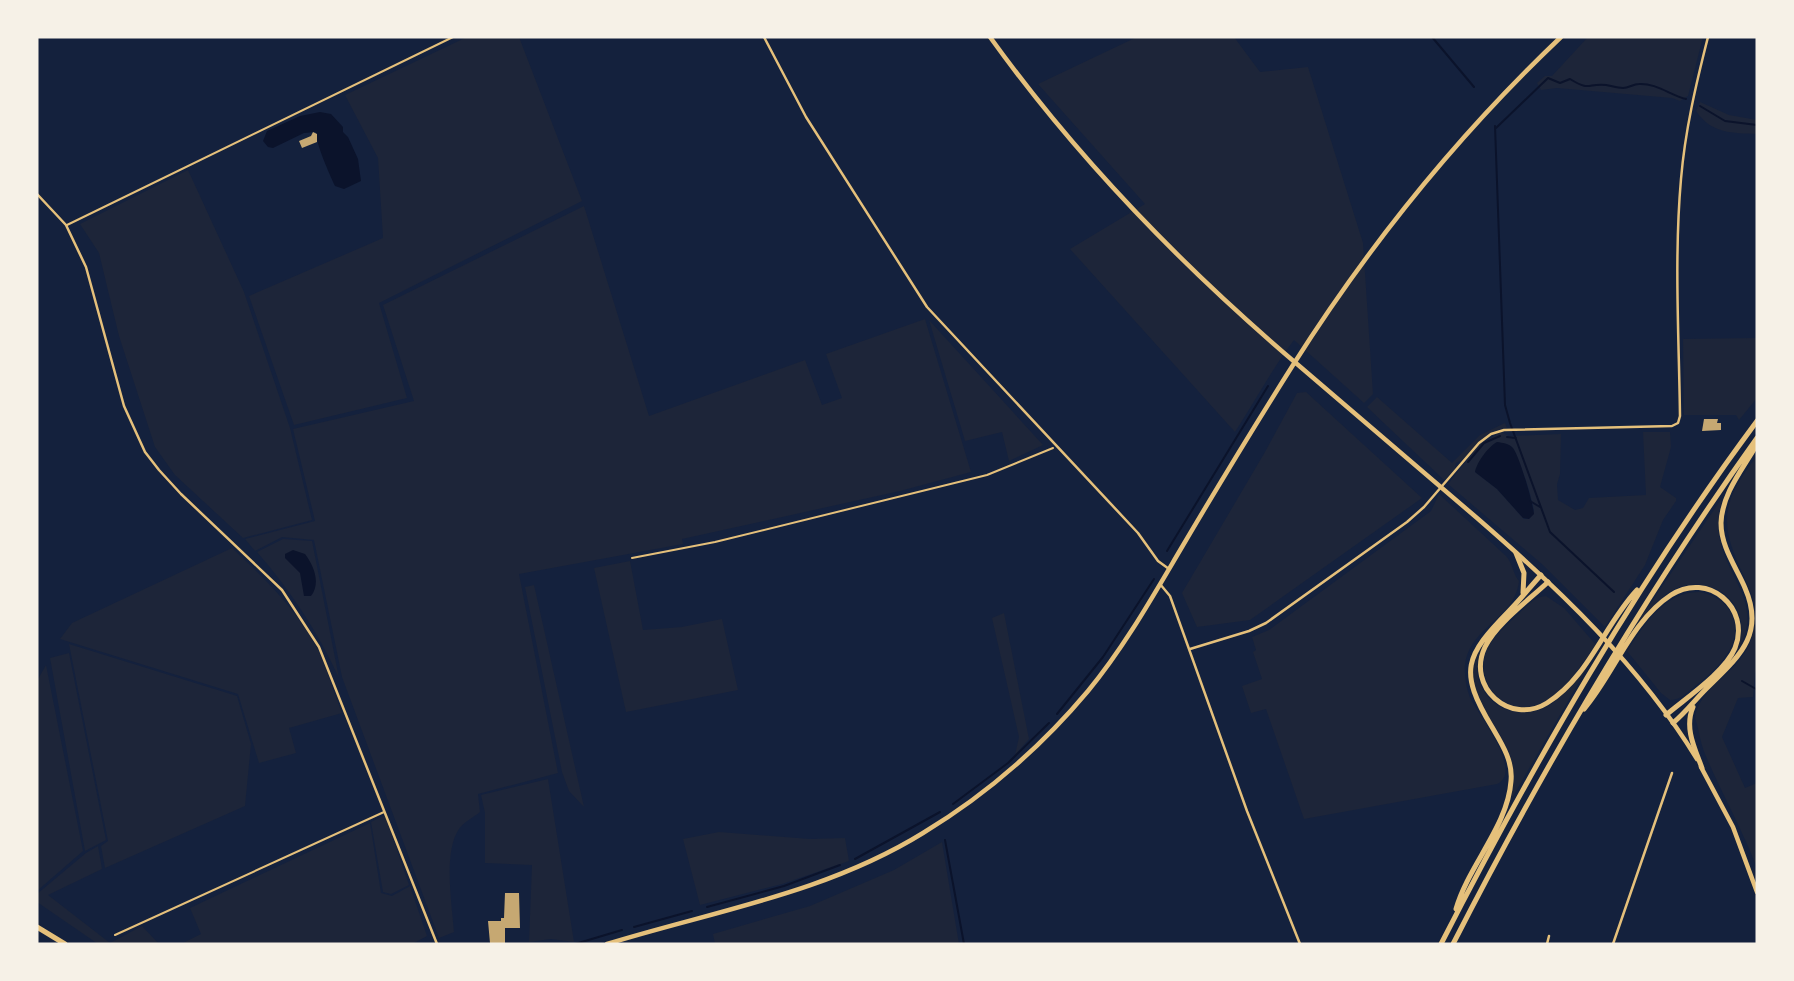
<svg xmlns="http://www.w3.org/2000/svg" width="1794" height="981" viewBox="0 0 1794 981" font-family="'Asap Condensed',sans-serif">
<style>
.green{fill:#1d2539;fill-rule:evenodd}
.water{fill:#0b132b}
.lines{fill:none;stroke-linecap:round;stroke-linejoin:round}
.stream{stroke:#0b132b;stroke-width:2}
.building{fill:#c6a872}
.path{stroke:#e5c07b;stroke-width:2}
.service{stroke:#e5c07b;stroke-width:2}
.minor{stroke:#e5c07b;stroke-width:2.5}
.secondary{stroke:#e5c07b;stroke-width:4.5}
.trunk{stroke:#e5c07b;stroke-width:5}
.motorway{stroke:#e5c07b;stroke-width:5}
</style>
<rect width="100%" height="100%" fill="#14213d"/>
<!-- green -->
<path class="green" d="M467 37H519L582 201 379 303 407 398 294 425 249 296 383 238 378 158 345 95Z
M1137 37H1234L1260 72 1308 67 1363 243 1373 394 1364 403 1294 340C1272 369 1255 401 1235 432L1070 249 1145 204 1038 84Z
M1588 37H1703L1688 96 1680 101 1672 98 1557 88 1541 90 1537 83 1545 76H1552Z
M1700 102 1729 115 1757 120V134C1733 133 1711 134 1696 111Z
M188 170 244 292 290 428 312 520 243 538 175 475 155 447 119 336 99 253 80 224Z
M584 206 649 416 805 360 822 405 842 398 826 354 925 319 971 472 900 491 682 539 683 544 519 574 558 773 478 794 480 812C474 817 464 822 459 829 443 852 452 905 454 932L439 938 342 677 314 540 282 537 255 551 245 539 315 521 293 429 414 401 383 305Z
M929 320 1043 445 1009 461 1002 432 965 441Z
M1757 338V398L1739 420 1736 415H1684L1683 339Z
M1306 392 1422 498 1250 620 1197 627 1182 593 1265 452 1297 393Z
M1377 397 1452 463 1480 435 1505 423 1507 428C1476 432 1477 455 1456 463L1455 469 1444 480 1367 407Z
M1501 432 1509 436 1561 434 1560 474 1557 484 1558 500 1575 510 1583 508 1589 498 1646 495 1643 432H1670L1671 447 1660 487 1676 498V501L1663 520 1645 565 1605 627 1543 565 1448 484 1479 445ZM1507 444C1518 452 1532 496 1534 511L1529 519H1524L1497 489 1475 472 1481 460Z
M1757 456V669L1755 673 1753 697 1738 698 1722 737 1745 788 1757 783V868C1742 829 1721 792 1705 754 1700 742 1699 729 1695 718 1702 678 1751 674 1755 620 1757 603 1749 589 1743 574 1718 522 1722 501 1757 456Z
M1439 494 1506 556C1513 564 1513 574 1519 581 1514 628 1446 628 1470 698 1479 715 1524 772 1497 784L1304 819 1266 709 1251 713 1242 686 1262 679 1253 652 1256 650 1252 637 1269 630 1431 511Z
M1722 498C1719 513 1717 526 1720 541 1731 585 1765 606 1736 654 1739 644 1743 634 1741 622 1736 590 1700 576 1673 590 1659 597 1649 614 1638 622Z
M283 539 312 541 339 678C318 632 291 591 257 552Z
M232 548C264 578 299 611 319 652 328 672 334 693 342 713L289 728 296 753 259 763 238 694 60 639 72 623Z
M630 561 643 630 682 627 722 619 738 690 626 712 594 568Z
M534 585 584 807 569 791 562 772 525 587Z
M1700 592C1713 595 1725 601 1731 613 1746 644 1716 670 1694 687 1686 693 1681 700 1670 700L1661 693 1627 651C1644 625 1665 591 1700 592Z
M1546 596 1564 608 1596 645C1581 665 1564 693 1540 704 1509 718 1476 687 1485 655 1490 638 1504 628 1515 617 1525 608 1533 597 1546 596Z
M1004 613 1029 739 1015 755 1019 737 992 618Z
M69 644 237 696 251 744 245 806 105 868 101 846 108 841Z
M1482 644C1480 654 1476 665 1478 676 1485 709 1520 721 1548 706 1564 697 1573 678 1587 668L1512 798C1511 785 1515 771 1510 755 1500 726 1467 698 1473 664 1474 658 1479 650 1482 644Z
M69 653 106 840 85 851 50 658Z
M46 665 83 851 37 891V681Z
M548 779 574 942 551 939 529 942 532 865 485 863V813L481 795Z
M385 815 409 885 391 894 383 892 371 822Z
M370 823 381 893 392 896 410 886 427 936 412 944H181L201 934 190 908Z
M719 832 810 839 845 838 849 861 782 884 700 905 683 839Z
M942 842 959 944H715L713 934 810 906 894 870Z
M98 846 102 869 48 895 110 943 142 926 159 944H98L37 902V894L86 853Z"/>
<!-- water -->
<path class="water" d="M320 112 331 114 343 127V132L348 137 358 159 361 181 344 189 335 186C329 173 316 144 316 132L304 133 273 148 268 147 263 141 267 131 300 116Z
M1497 442C1503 443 1508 443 1513 448 1519 455 1533 503 1534 514L1529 519 1523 518 1497 489 1475 472C1477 462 1488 447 1497 442Z
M293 550 305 554C314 566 321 583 311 596H304L300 573 285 558V554Z"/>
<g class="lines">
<!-- stream -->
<path class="stream" d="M1432 37 1474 87
M1700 106 1725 121 1757 125
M1495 126 1505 405 1510 423 1550 532 1614 592
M1496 128 1548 78 1560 83 1570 79C1591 92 1587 83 1606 85 1612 86 1617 88 1623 88 1629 88 1633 84 1639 84 1656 83 1670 95 1686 99
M1507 437 1516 438
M1468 462 1484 443 1500 436
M1530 501 1540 507
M1167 551 1268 386
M1742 681 1756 689
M1057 714 1103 657 1154 579
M953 804 1008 763 1049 723
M945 840 964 944
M855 859 940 812
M707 907 784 886 840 865
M634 927 692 911
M575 944 622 930"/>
</g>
<!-- building -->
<path class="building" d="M313 132 317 134V142L302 148 299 141 311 136Z
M1704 419H1718L1717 423H1721V430L1702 431Z
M505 893H519L520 928H505V943H490L488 921H501V918H504Z"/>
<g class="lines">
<!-- path -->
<path class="path" d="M632 558 715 542 987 475 1053 448"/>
<!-- service -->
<path class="service" d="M67 225 453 37
M115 935 384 812"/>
<!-- minor -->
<path class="minor" d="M764 37 806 117 927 307 1138 533 1158 561 1169 569
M37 194 66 225 86 267 124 406 145 452 159 470 181 494 282 590 319 647 437 944
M1160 584 1170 596 1247 811 1300 944
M1190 649 1249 631 1266 623 1407 522 1424 507 1479 443 1491 434 1504 430 1672 426 1678 423 1680 416C1679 338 1674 258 1681 179 1685 131 1696 84 1708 37
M1547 944 1549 936
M1613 944 1672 773"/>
<!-- secondary -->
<path class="secondary" d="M990 37C1077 158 1183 267 1297 364 1357 415 1417 466 1477 518 1559 589 1640 666 1697 759
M1701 767 1733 827 1757 892
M607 944C714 911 826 893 923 833 986 795 1041 747 1088 691 1125 646 1153 596 1182 547 1218 486 1255 425 1293 365 1369 245 1458 135 1561 37"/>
<!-- trunk -->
<path class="trunk" d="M1516 553 1524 573 1523 593
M1548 582C1529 600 1496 624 1485 647 1466 687 1510 726 1547 703 1589 677 1604 625 1637 590
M1693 707C1684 728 1695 749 1702 768
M1584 709C1614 674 1631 621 1671 595 1708 571 1751 608 1735 648 1725 672 1686 698 1666 715
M1673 723C1685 713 1695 700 1706 689 1737 658 1766 636 1745 588 1736 567 1721 547 1721 523 1722 494 1742 470 1756 446
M1456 909C1468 866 1508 826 1511 781 1513 761 1502 744 1492 727 1458 671 1465 656 1509 611 1520 600 1530 587 1541 575
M1441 944C1534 763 1635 585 1757 421
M1453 944C1543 768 1642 599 1757 438"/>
<!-- motorway -->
<path class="motorway" d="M37 927 65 944"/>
</g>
<!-- border -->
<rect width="1794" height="981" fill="none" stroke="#f6f1e7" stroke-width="77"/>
</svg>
